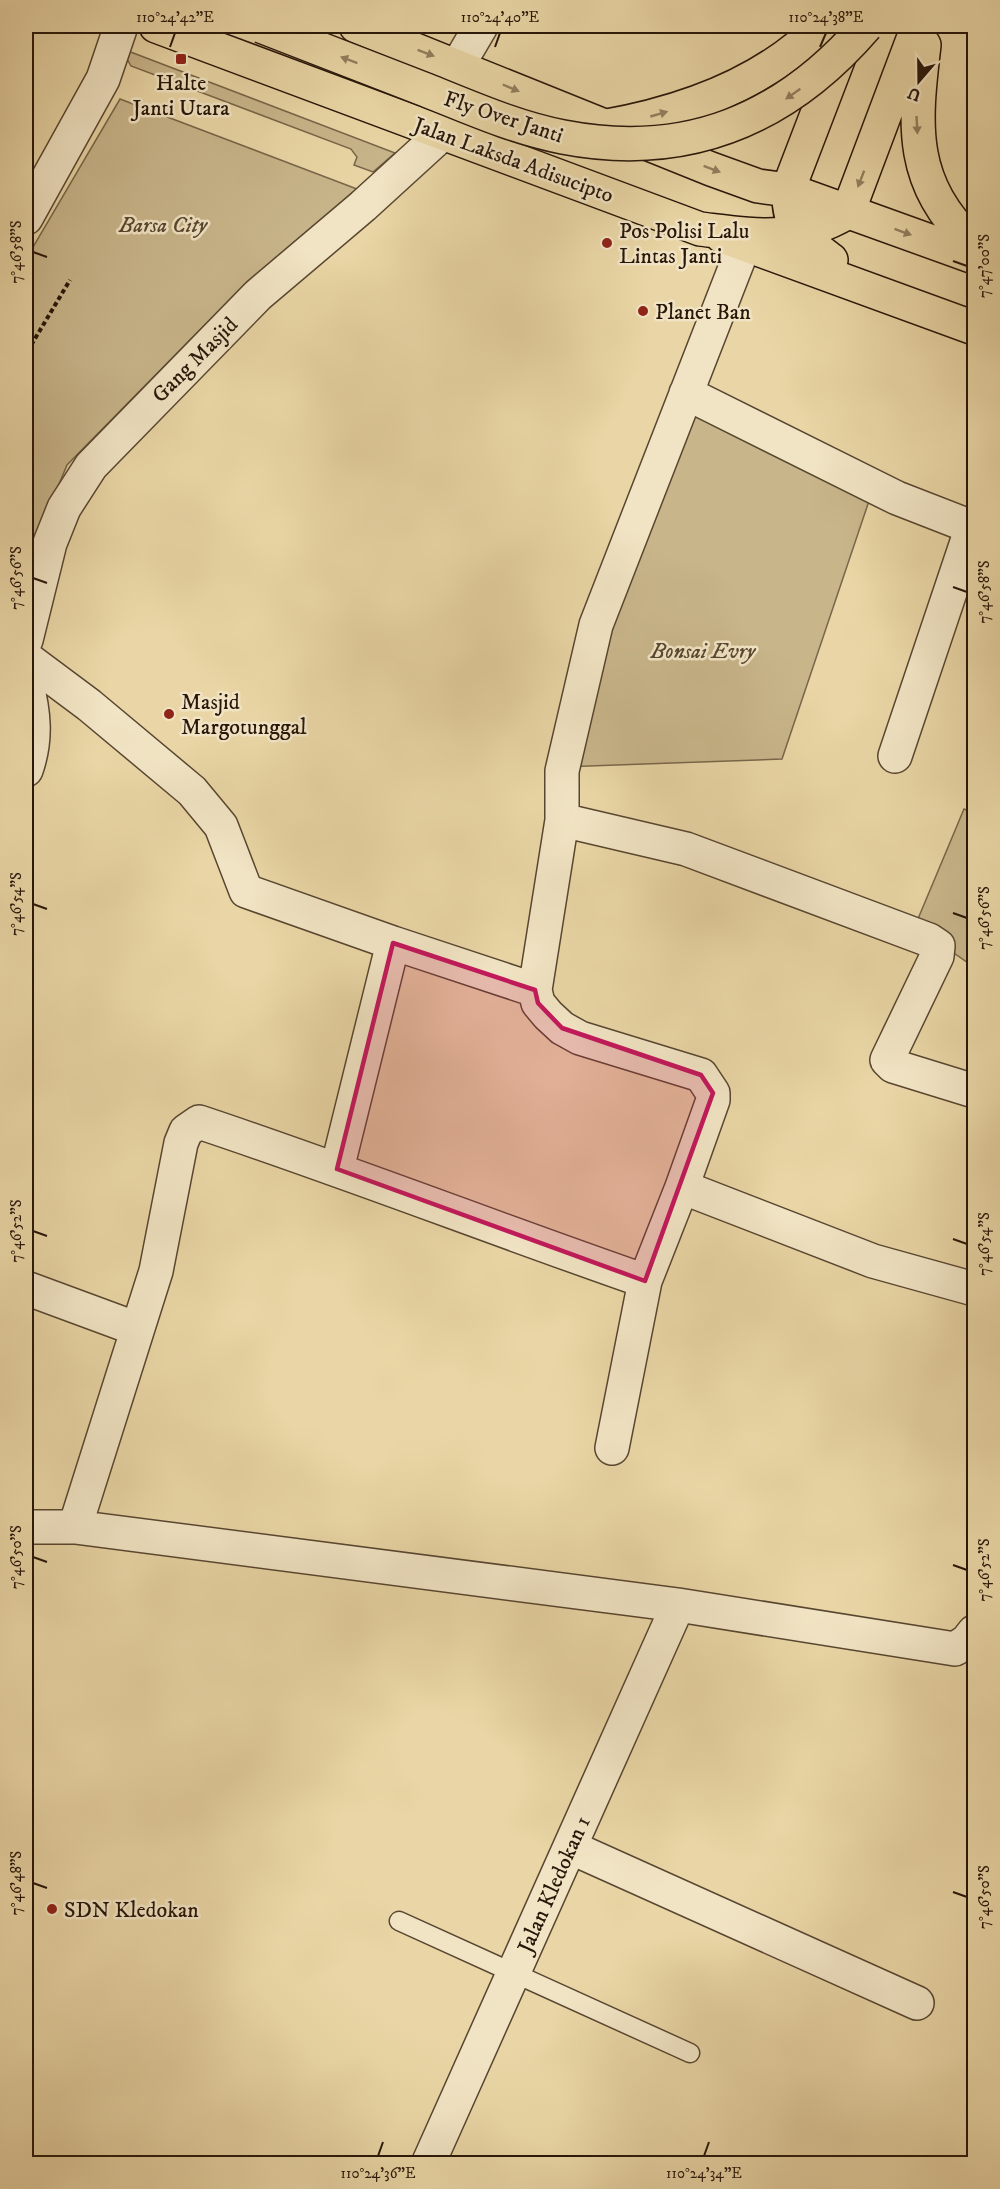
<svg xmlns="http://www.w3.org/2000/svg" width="1000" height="2189" viewBox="0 0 1000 2189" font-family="'IM FELL DW Pica',serif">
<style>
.green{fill:#c8b58a;stroke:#78664a;stroke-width:1.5}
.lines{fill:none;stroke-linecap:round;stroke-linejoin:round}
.service-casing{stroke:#584630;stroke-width:21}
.minor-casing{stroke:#584630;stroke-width:36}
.primary-casing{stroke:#271609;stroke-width:36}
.trunk-casing{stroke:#271609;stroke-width:36}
.path{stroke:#271609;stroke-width:4;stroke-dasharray:4.5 3;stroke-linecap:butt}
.service{stroke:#f1e4c4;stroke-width:18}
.minor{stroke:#f1e4c4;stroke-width:33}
.primary{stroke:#e9d5a5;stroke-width:33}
.trunk{stroke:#e9d5a5;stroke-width:33}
.trunk-bridge-casing{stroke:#271609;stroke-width:36;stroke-linecap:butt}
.trunk-bridge{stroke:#e9d5a5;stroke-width:33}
.oneway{fill:#927f5f}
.marked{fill:#c2185b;fill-opacity:0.2;stroke:#c2185b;stroke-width:4.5;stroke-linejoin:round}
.ticks{fill:none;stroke:#271609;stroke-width:2}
.poi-dot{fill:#8f2418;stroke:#f1e4c4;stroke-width:2}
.labels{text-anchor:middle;stroke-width:5;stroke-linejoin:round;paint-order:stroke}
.poi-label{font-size:22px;fill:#271609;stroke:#f1e4c4;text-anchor:start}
.street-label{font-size:22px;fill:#271609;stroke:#f1e4c4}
.park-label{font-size:22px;font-style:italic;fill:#574630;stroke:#f1e4c4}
.neatline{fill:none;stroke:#271609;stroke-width:2}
.ticks-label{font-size:15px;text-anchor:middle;fill:#271609}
</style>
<rect width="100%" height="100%" fill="#e9d5a5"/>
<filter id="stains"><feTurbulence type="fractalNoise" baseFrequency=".00333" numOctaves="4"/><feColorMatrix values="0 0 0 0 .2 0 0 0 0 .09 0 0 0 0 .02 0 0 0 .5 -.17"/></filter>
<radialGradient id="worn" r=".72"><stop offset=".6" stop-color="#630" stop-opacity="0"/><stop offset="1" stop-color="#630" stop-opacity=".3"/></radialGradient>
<!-- green -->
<path class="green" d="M128 51 395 153 373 172 354 165 357 157 351 149 131 66 127 59Z
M120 99 357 189 246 283 67 465 35 542 26 577V259Z
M687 396 871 495 782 759 562 767Z
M964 809 974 813V967L915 926Z"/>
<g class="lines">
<defs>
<path id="service" d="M399 1921 690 2053"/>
<path id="minor" d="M458 65 481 26
M26 218 103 79 121 26
M748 235 596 625 562 771V820L535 990 538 1003 548 1015 562 1028 580 1038 701 1075 713 1093V1100L682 1187 873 1261 974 1289
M686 393 897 498 974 528
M26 640 50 543 64 508 91 466 258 295 363 206 443 133
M26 658 89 705 192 791 221 826 246 891 393 943
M26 681C34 712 37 739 26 770
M895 756 972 527
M562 820 686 849 929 940 938 946 937 956 887 1060 893 1066 974 1091
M337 1169 393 943 535 990
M26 1288 137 1329
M612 1448 645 1281 682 1187
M26 1527H75L678 1605 955 1649 967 1641 974 1632
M75 1527 156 1271 181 1143 186 1131 199 1122C349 1172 495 1229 645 1281
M570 1847 917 2003
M428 2164 678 1605"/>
<path id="primary" d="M788 190 974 257
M722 236 974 328"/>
<path id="trunk" d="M156 26 700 229C759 236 795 243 848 212L918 26
M356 26 711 169 758 186 788 190
M924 45C914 128 909 183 974 245
M602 127C682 113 763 85 821 26
M831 260C798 234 791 234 788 190L844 44"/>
</defs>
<!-- service casing -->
<use href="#service" class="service-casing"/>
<!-- minor casing -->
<use href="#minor" class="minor-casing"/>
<!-- primary casing -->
<use href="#primary" class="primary-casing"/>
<!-- trunk casing -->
<use href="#trunk" class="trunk-casing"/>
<!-- path -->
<path class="path" d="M26 344 30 347 70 280"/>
<!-- service -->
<use href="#service" class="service"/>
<!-- minor -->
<use href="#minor" class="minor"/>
<!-- primary -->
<use href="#primary" class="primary"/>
<!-- trunk -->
<use href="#trunk" class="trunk"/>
<defs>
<path id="trunk-bridge" d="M261 26C316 47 371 69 426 90 471 108 516 128 563 137 687 161 785 120 866 26"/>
</defs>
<!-- trunk-bridge casing -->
<use href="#trunk-bridge" class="trunk-bridge-casing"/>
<!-- trunk-bridge -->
<use href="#trunk-bridge" class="trunk-bridge"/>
</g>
<!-- one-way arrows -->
<defs><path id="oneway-solid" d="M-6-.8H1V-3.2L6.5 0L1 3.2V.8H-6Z" transform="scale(1.5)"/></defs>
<g class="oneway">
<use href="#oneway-solid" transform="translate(426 53) rotate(21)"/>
<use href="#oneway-solid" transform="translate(349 60) rotate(-159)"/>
<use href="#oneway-solid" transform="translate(511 88) rotate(23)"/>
<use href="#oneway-solid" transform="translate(793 94) rotate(145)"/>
<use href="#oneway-solid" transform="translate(659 114) rotate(-16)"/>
<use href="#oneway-solid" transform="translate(917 125) rotate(87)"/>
<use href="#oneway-solid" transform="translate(712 169) rotate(21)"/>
<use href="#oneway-solid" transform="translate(861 179) rotate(111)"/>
<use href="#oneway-solid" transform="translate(903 232) rotate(20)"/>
</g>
<!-- marked area -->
<path class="marked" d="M393 943 535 990 538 1003 562 1028 701 1075 713 1093 645 1281 337 1169Z"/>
<!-- ticks -->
<path class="ticks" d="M170 47 175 33M495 47 500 33M820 47 826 33M33 252 47 257M953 261 967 266M33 578 47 583M953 587 967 592M33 904 47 909M953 913 967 918M33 1231 47 1236M953 1239 967 1244M33 1557 47 1562M953 1565 967 1570M33 1883 47 1888M953 1892 967 1897M378 2156 383 2142M704 2156 709 2142"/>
<!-- markers -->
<g class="poi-dot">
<rect x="175" y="53" width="12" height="12" rx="3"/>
<circle cx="607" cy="243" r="6"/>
<circle cx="643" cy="311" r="6"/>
<circle cx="169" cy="714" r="6"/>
<circle cx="52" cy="1909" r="6"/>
</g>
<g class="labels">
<!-- poi labels -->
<g class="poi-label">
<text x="181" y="90" text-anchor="middle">Halte<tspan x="181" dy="25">Janti Utara</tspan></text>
<text x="619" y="238">Pos Polisi Lalu<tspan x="619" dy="25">Lintas Janti</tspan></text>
<text x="655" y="319">Planet Ban</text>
<text x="181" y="709">Masjid<tspan x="181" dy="25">Margotunggal</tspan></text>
<text x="64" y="1917">SDN Kledokan</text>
</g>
<!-- street labels -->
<g class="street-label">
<text transform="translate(504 116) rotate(18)" y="8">Fly Over Janti</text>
<text transform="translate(514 159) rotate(20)" y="8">Jalan Laksda Adisucipto</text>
<text transform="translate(194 359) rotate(-45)" y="8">Gang Masjid</text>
<text transform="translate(553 1884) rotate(-66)" y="8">Jalan Kledokan 1</text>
</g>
<!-- park labels -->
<g class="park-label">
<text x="163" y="232">Barsa City</text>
<text x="703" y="658">Bonsai Evry</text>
</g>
</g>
<!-- margin -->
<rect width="1000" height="2189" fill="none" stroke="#e9d5a5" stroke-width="66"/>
<!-- north arrow -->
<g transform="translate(919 81) rotate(200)" stroke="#f1e4c4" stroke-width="4.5" paint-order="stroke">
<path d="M0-4.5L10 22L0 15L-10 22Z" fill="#271609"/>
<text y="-9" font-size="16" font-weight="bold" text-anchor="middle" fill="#271609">U</text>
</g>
<rect x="33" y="33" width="934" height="2123" class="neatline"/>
<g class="ticks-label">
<text x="175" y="22">110°24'42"E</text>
<text x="500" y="22">110°24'40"E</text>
<text x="826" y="22">110°24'38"E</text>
<text transform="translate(16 252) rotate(-90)" y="5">7°46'58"S</text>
<text transform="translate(984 266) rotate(-90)" y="5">7°47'00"S</text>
<text transform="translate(16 578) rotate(-90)" y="5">7°46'56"S</text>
<text transform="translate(984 592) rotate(-90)" y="5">7°46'58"S</text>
<text transform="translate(16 904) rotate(-90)" y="5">7°46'54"S</text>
<text transform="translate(984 918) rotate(-90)" y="5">7°46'56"S</text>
<text transform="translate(16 1231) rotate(-90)" y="5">7°46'52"S</text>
<text transform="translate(984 1244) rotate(-90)" y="5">7°46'54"S</text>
<text transform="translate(16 1557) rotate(-90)" y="5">7°46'50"S</text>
<text transform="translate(984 1570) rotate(-90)" y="5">7°46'52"S</text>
<text transform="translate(16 1883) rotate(-90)" y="5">7°46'48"S</text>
<text transform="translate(984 1897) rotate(-90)" y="5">7°46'50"S</text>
<text x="378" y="2178">110°24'36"E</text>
<text x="704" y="2178">110°24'34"E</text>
</g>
<rect width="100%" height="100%" filter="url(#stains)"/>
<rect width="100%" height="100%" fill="url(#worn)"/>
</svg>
